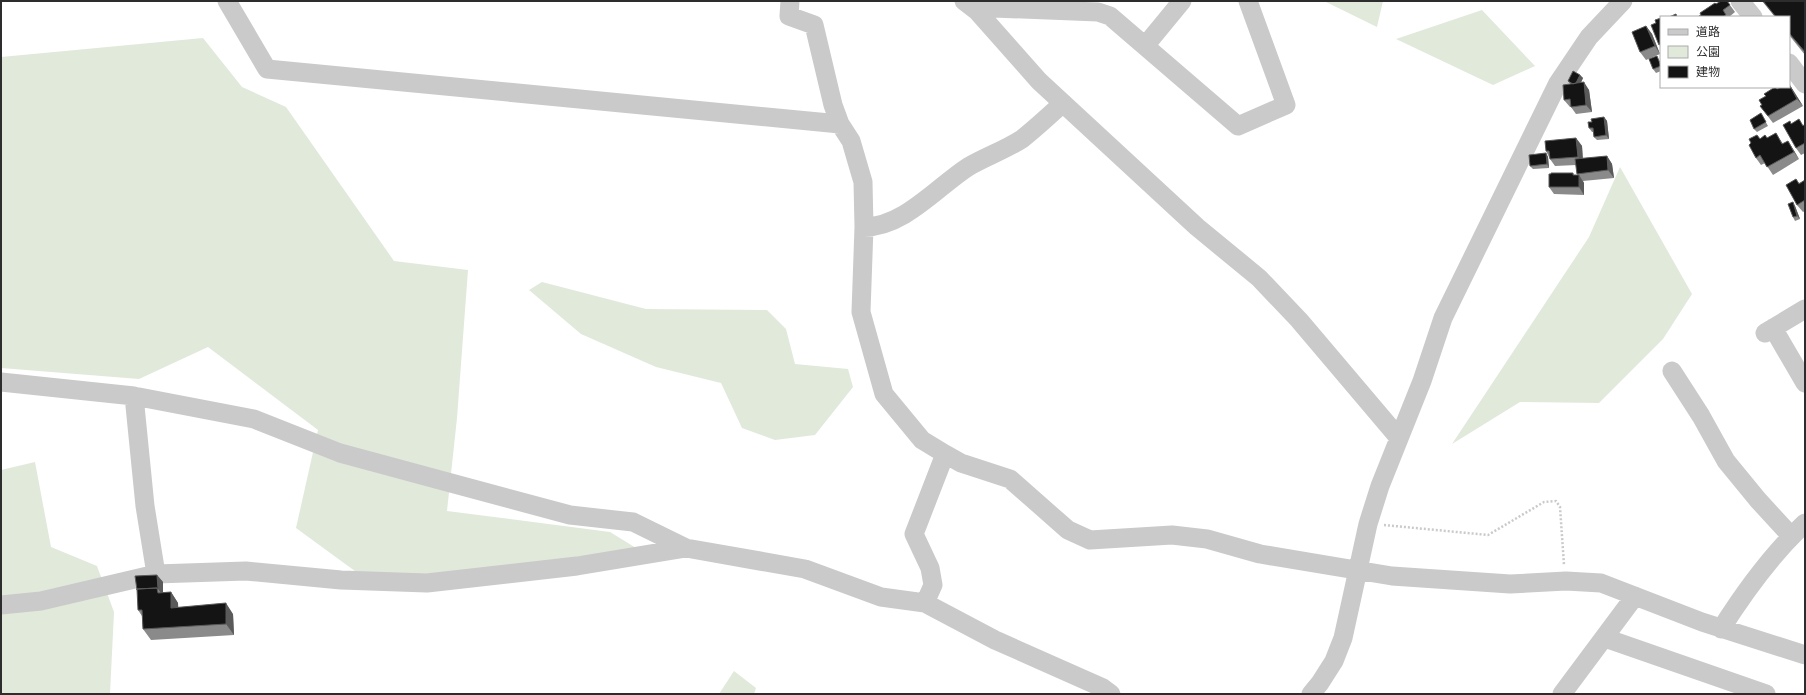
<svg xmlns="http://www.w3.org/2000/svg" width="1806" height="695" viewBox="0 0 1806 695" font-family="Karla,'Noto Sans JP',sans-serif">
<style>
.green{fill:#e1e9db}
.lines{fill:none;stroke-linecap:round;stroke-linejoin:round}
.path{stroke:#cacaca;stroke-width:2.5;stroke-dasharray:2 2;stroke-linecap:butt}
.minor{stroke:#cacaca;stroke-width:19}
.wall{fill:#8a8a8a}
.shaded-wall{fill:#5a5a5a}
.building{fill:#141414;stroke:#5a5a5a}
</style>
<rect width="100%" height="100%" fill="#fff"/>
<!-- green -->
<path class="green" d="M1324 1H1383L1377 27Z
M1482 10 1535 66 1493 85 1396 39Z
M203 38 242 87 286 107 394 261 468 270 457 418 447 511 610 532 641 551 447 575 359 574 296 528 318 430 208 347 139 379 1 368V57Z
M1620 167 1692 294 1663 339 1599 403 1520 402 1452 444 1589 237Z
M542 282 646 309 767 310 786 329 795 364 848 369 853 387 815 435 775 440 742 428 721 383 656 367 581 334 529 290Z
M35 462 51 547 97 566 114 612 110 694H1V470Z
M734 671 756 688 754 694H719Z"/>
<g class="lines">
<!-- path -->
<path class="path" d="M1384 525 1488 535 1544 502 1556 501 1560 507 1564 565"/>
<!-- minor -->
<path class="minor" d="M227 1 267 69 840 124
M790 1 789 16 814 25 833 105 840 124 851 141 863 182 864 227 861 312 884 394 922 440 945 454 961 463 1010 479 1068 530 1090 540 1172 535 1207 539 1260 554 1392 576 1510 584 1566 581 1601 583 1702 622 1805 655
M964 1 977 11 1039 81 1197 227 1259 278 1299 320 1399 438
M1740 1 1753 17
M977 11 994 8 1098 12 1110 16 1238 126 1286 105 1248 1
M1145 46 1182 1
M1789 63 1805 84
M864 227C904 227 937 187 968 167 985 157 1005 150 1022 139 1036 128 1050 115 1063 103
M1773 328 1805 383
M1765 333 1805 309
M1672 371 1701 416 1726 461 1758 500 1791 536
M1 382 134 396 254 419 340 453 451 483 570 515 633 522 686 548
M134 396 145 506 156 574
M925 603 933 585 930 568 914 534 945 454
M1 605 41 601 156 574 246 571 341 580 427 583 577 566 686 548 805 569 881 597 925 603 995 640 1103 688 1111 694
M1721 629C1745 591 1773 553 1805 523
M1605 638 1766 694
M1311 694 1320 683 1334 661 1343 638 1368 524 1380 486 1422 381 1443 318 1558 83 1589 37 1623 1
M1562 694 1635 596"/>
</g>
<!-- wall -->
<path class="wall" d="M1727 1 1735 12 1729 17H1700L1716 4Z
M1762 1H1805V55L1789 35V17H1775Z
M1646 26 1652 34 1660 54 1646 60 1640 52Z
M1660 60 1661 63V71L1656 73 1653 69Z
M1580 75 1583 78 1581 83 1589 90 1592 112 1576 114 1571 107H1570L1564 100 1570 84 1568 81Z
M1789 84 1803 106 1773 123 1760 106 1762 105 1766 96 1777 89Z
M1604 117 1607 121 1609 139 1597 140 1594 137 1593 132H1592L1589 128 1592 122Z
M1763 117 1768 126 1757 132 1754 129Z
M1792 123 1803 125 1805 124V153L1801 155 1796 148Z
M1776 133 1783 144 1788 141 1799 159 1773 175 1765 163 1761 165 1756 158 1760 139 1765 135 1767 138Z
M1576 138 1582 146 1583 159 1607 156 1612 164 1614 178 1583 181 1584 183V195L1554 194 1549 187 1573 173 1574 175H1578L1577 174 1576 165 1555 166 1550 159 1546 151Z
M1546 153 1548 157 1549 168 1533 169 1530 166Z
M1796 179 1799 183 1805 180V211L1803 212 1797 205Z
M1795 206 1800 219 1795 221 1793 217Z
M157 575 163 582V592H171L178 603V607L233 614 234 635 151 640 143 629 142 616 138 610Z"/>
<!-- shaded-wall -->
<path class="shaded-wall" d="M1646 26 1652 34 1660 54 1655 46Z
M1580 75 1583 78 1578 88 1575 85Z
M1584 82 1589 90 1592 112 1586 105Z
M1789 84 1793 90 1803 106 1797 99Z
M1604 117 1607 121 1609 139 1606 135Z
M1576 138 1582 146 1583 164 1578 157Z
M1788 141 1793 149 1799 159 1794 152Z
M1546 153 1548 157 1549 168 1547 164Z
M1607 156 1612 164 1614 178 1608 170Z
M1579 175 1584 183V195L1579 187Z
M1793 202 1795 206 1800 219 1797 216Z
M157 575 163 582V596L158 589Z
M171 592 178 603 179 619 171 608Z
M226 603 233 614 234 635 226 624Z"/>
<!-- building -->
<path class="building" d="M1721 1H1727L1730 5 1723 10 1726 15 1723 17H1700L1699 16 1701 15 1700 13 1715 3 1716 4Z
M1763 1H1805V52L1789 33V17H1776Z
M1676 14 1677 17H1669Z
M1661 18V44L1659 45 1651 25 1656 23 1655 20Z
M1646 26 1655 46 1640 52 1632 32Z
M1657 56 1661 66 1653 69 1649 59Z
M1573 71 1580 75 1576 83 1573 84 1568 81Z
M1584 82 1586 105 1571 107 1570 99 1564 100 1563 85Z
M1789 84 1797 99 1768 116 1760 106 1762 105 1759 100 1766 96 1764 94 1775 87 1777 89 1781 87H1789Z
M1761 113 1766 122 1754 129 1750 120Z
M1604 117 1606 135 1594 137 1593 128H1589L1588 122H1592L1591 119Z
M1799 119 1803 126 1805 124V143L1796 148 1783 125 1790 121 1791 124Z
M1776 133 1782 144 1788 141 1794 152 1767 167 1760 155 1756 158 1749 145 1751 143 1749 139 1757 135 1760 139 1765 135 1767 138Z
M1576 138 1578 157 1550 159 1549 151H1546L1545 141Z
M1546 153 1547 164 1530 166 1529 155Z
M1607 156 1608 170 1577 174 1575 159Z
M1551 173H1573V175H1579V187H1549V174H1551Z
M1796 179 1799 184 1805 180V200L1797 205 1786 185Z
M1793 202 1797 216 1793 217 1788 204Z
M157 575 158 589H157V588L137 589V590L135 576Z
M157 588 158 593 171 592V608L226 603V624L143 629 142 610H138L137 589Z"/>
<!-- border -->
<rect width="1806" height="695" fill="none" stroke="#2d2d2d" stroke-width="4"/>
<!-- legend -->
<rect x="1660" y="16" width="130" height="72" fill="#ffffff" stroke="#ababab"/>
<rect x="1668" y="29" width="20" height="6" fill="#cacaca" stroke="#ababab"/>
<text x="1696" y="36" font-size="12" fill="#2d2d2d">道路</text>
<rect x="1668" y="46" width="20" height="12" fill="#e1e9db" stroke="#ababab"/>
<text x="1696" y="56" font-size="12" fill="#2d2d2d">公園</text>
<rect x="1668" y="66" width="20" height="12" fill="#141414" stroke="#ababab"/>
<text x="1696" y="76" font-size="12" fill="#2d2d2d">建物</text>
</svg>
